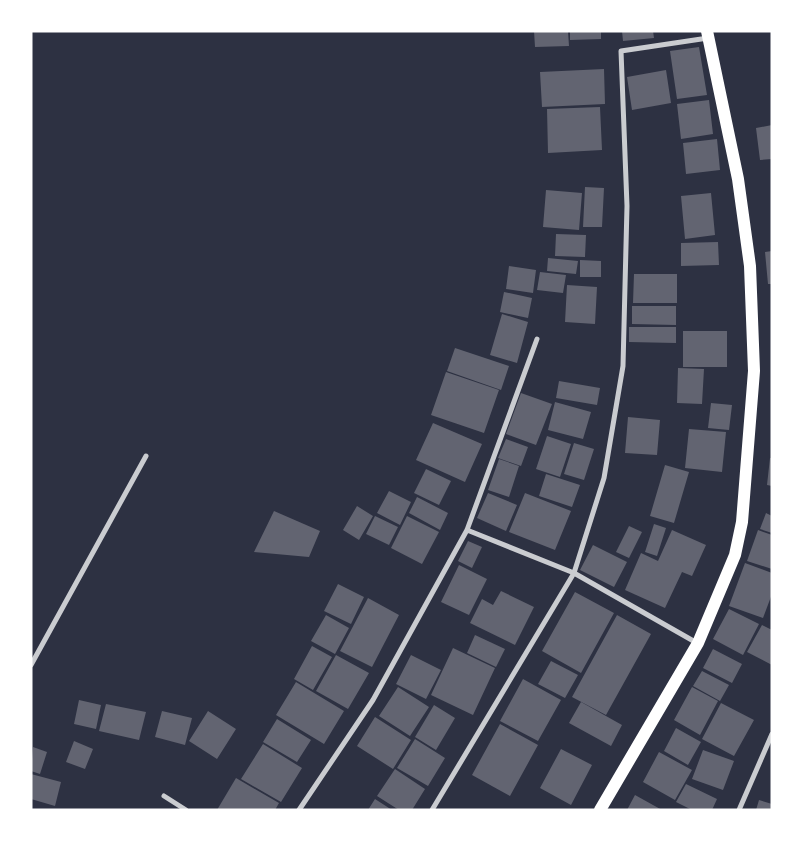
<svg xmlns="http://www.w3.org/2000/svg" width="803" height="841" viewBox="0 0 803 841" font-family="'Source Serif 4',serif">
<style>
.building{fill:#626471}
.lines{fill:none;stroke-linecap:round;stroke-linejoin:round}
.minor{stroke:#caccd0;stroke-width:5}
.primary{stroke:#fff;stroke-width:12}
</style>
<rect width="100%" height="100%" fill="#2d3142"/>
<!-- building -->
<path class="building" d="M534 31H568L569 46 535 47Z
M570 31H601V39L570 40Z
M622 31H653L654 38 623 41Z
M699 47 707 95 677 99 670 51Z
M604 69 605 104 542 107 540 72Z
M666 70 671 103 632 110 627 77Z
M709 100 713 134 681 139 677 104Z
M600 107 602 150 548 153 547 109Z
M772 125V159L760 160 756 128Z
M717 139 720 170 686 174 683 143Z
M585 187 604 188 602 227H583Z
M546 190 582 193 579 230 543 227Z
M711 193 715 235 685 239 681 196Z
M556 234 586 235 585 257 555 256Z
M718 242 719 265 681 266V243Z
M772 251V284H768L765 252Z
M548 258 578 261 576 274 547 271Z
M580 260 601 261V277H580Z
M509 266 536 270 533 293 506 289Z
M540 272 566 275 563 293 537 290Z
M634 274H677V303H633Z
M567 285 597 287 595 324 565 322Z
M504 292 532 298 528 318 500 312Z
M632 306H676V325L632 324Z
M502 314 528 322 517 363 490 355Z
M629 327H676V343L629 342Z
M683 331H727V367H683Z
M455 348 509 366 501 390 447 371Z
M678 368 704 369 702 404 677 403Z
M446 372 499 390 484 433 431 415Z
M559 381 600 388 597 405 556 398Z
M521 393 552 404 536 445 506 434Z
M555 402 591 412 583 439 548 430Z
M711 403 732 405 729 430 708 428Z
M628 417 660 420 657 455 625 453Z
M433 423 482 444 465 482 416 460Z
M689 429 726 432 722 472 685 468Z
M547 436 571 444 560 477 536 469Z
M506 439 528 447 521 466 498 458Z
M574 443 594 449 584 480 564 474Z
M770 458H772V486L767 485Z
M499 459 519 466 509 497 488 490Z
M665 465 689 472 674 523 650 516Z
M426 469 451 481 439 505 414 493Z
M546 474 580 485 572 507 539 496Z
M389 491 411 502 400 525 377 513Z
M488 493 517 505 506 531 477 518Z
M525 493 571 511 555 550 509 532Z
M417 497 448 513 440 530 409 513Z
M357 506 373 516 359 540 343 530Z
M274 511 320 531 309 557 254 552Z
M766 513 772 516V533L760 529Z
M375 516 398 527 389 545 366 534Z
M407 516 439 532 422 564 391 548Z
M654 524 666 528 657 556 645 552Z
M629 526 642 532 629 558 616 552Z
M672 530 706 545 692 576 682 572 665 608 625 590 641 553 658 561Z
M758 530 772 535V569L747 561Z
M468 541 482 547 472 568 458 561Z
M593 545 627 562 614 587 580 570Z
M745 563 772 573V594L763 618 729 606Z
M459 565 487 579 469 615 441 602Z
M338 584 364 597 351 624 324 611Z
M501 591 534 607 515 645 470 623 482 599 493 605Z
M575 592 614 613 581 673 542 651Z
M368 598 399 615 372 667 340 651Z
M729 609 759 624 743 655 713 639Z
M326 615 349 628 335 654 311 641Z
M617 615 651 634 606 715 572 697Z
M762 625 772 630V665L747 652Z
M475 635 505 649 496 667 467 653Z
M312 646 332 657 313 690 294 679Z
M453 648 495 668 473 715 431 695Z
M713 649 742 664 732 683 703 668Z
M336 655 369 673 348 709 316 691Z
M411 655 441 670 426 699 396 684Z
M551 661 578 675 565 698 538 684Z
M702 671 729 685 720 701 693 686Z
M523 679 561 700 538 741 500 721Z
M296 682 344 711 324 744 276 715Z
M398 687 429 707 410 736 379 716Z
M692 687 718 701 700 735 674 720Z
M79 700 101 705 96 729 74 724Z
M581 702 622 725 611 746 569 723Z
M721 703 754 720 734 756 702 739Z
M106 704 146 712 139 740 99 731Z
M434 705 455 718 436 750 415 737Z
M162 711 192 718 185 745 155 737Z
M208 711 236 729 217 759 189 741Z
M375 717 411 740 393 769 357 746Z
M277 719 311 740 297 762 263 742Z
M500 724 538 745 510 796 472 775Z
M676 728 701 742 688 765 664 751Z
M415 739 445 758 428 786 397 768Z
M74 741 93 749 85 769 66 762Z
M263 744 302 768 281 802 241 779Z
M33 747 47 752 40 774 31 771Z
M561 749 592 765 571 805 540 788Z
M703 750 734 761 723 790 692 779Z
M659 752 692 770 675 800 643 782Z
M395 769 425 789 412 810H399L377 796Z
M31 774 61 782 55 806 31 799Z
M236 778 279 803 275 810H217Z
M686 784 717 799 712 810H692L676 802Z
M635 795 662 810H627Z
M375 799 392 810H368Z
M759 800 772 804V810H756Z"/>
<g class="lines">
<!-- minor -->
<path class="minor" d="M467 530 574 573 697 643
M31 665 146 456
M164 796 186 810
M299 810 373 700 467 530 537 339
M432 810 574 573 604 478 623 366 627 206 621 51 708 38
M739 810 772 734"/>
<!-- primary -->
<path class="primary" d="M600 810 698 643 735 555 742 522 754 371 750 266 738 179 707 31"/>
</g>
<!-- border -->
<rect width="803" height="841" fill="none" stroke="#ffffff" stroke-width="65"/>
</svg>
